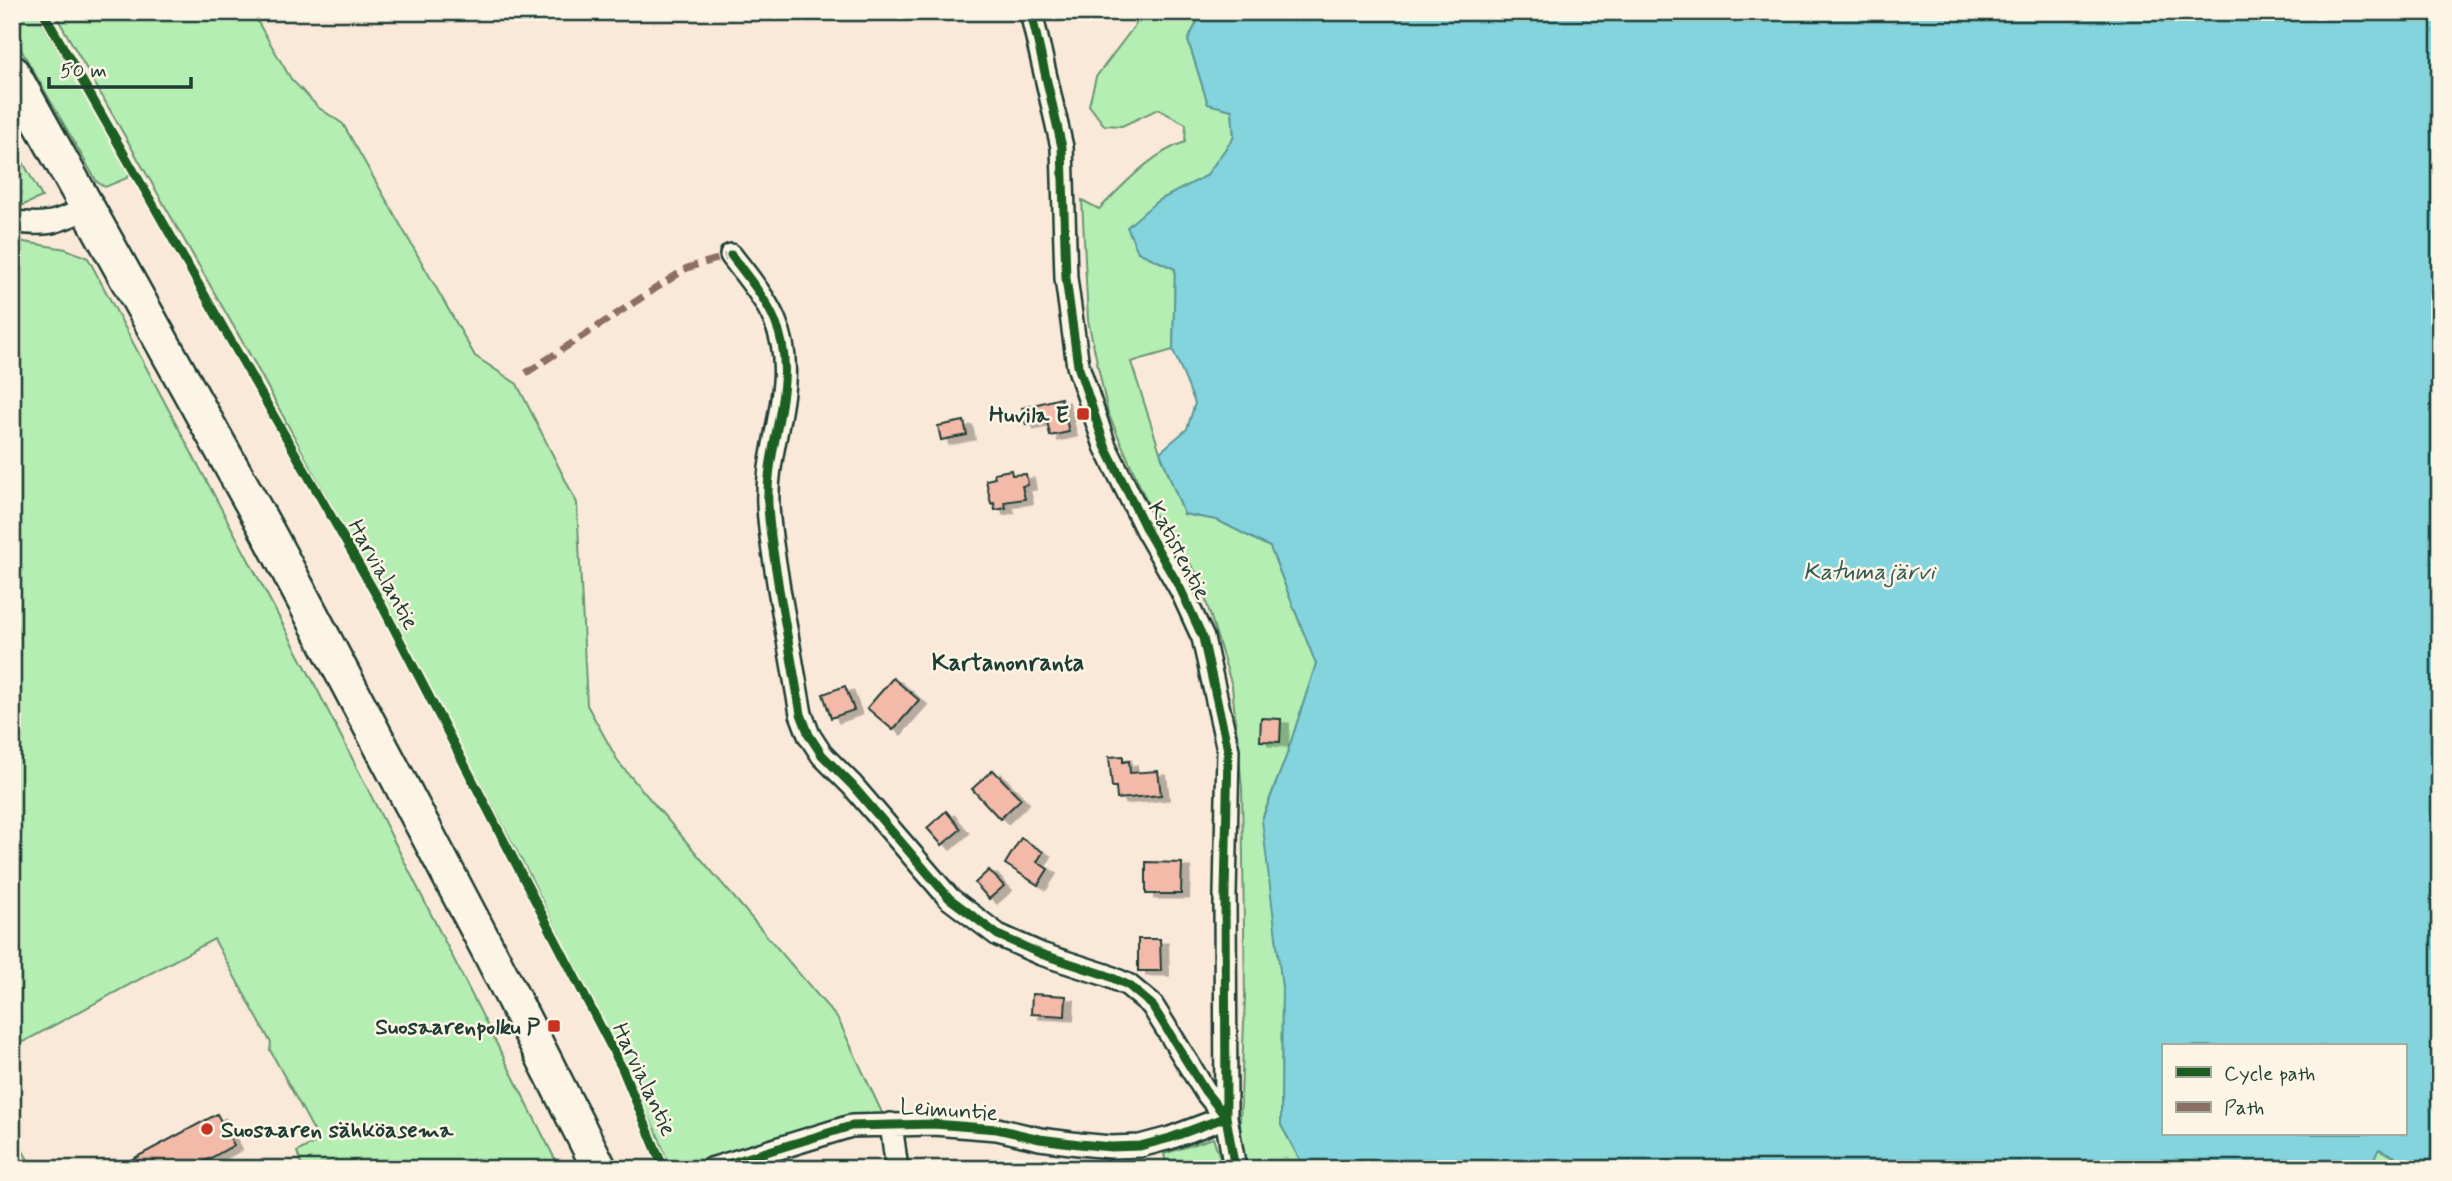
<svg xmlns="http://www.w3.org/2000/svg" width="2452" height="1181" viewBox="0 0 2452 1181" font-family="Mynerve,sans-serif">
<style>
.green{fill:#b4eeb2;stroke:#6a9673;stroke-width:2}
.water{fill:#84d4de;stroke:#5c989a;stroke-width:2;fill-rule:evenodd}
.building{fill:#f3baaa;stroke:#1f3d34;stroke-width:2;filter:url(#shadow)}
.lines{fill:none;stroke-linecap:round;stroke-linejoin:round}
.minor-casing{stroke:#1f3d34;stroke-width:26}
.trunk-casing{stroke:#1f3d34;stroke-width:38}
.minor{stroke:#fcf5e5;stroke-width:21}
.trunk{stroke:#fcf5e5;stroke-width:33}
.quiet{stroke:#8d6e63;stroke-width:7;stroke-dasharray:14 7;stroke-linecap:butt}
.cycleway-casing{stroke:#fcf5e5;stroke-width:13}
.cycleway{stroke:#1b5e20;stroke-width:9}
.poi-dot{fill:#c8321e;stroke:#fcf5e5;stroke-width:2.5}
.labels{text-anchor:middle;stroke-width:5;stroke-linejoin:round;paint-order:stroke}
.poi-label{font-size:23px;font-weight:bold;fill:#1f3d34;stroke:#fcf5e5;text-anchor:end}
.street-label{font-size:23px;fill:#1f3d34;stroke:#fcf5e5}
.water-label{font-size:24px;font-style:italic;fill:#335b56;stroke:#fcf5e5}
.neighbourhood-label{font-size:24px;font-weight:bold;fill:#1f3d34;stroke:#fcf5e5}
</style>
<defs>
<filter id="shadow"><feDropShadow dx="8" dy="4.5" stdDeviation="0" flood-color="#0004"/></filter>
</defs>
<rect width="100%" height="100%" fill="#fae9d9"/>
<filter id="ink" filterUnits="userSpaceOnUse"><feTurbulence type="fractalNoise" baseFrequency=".0143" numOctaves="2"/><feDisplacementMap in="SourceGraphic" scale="14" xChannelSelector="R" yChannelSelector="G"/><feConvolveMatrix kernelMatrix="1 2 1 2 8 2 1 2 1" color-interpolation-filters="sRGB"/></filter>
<g filter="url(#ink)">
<!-- green -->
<path class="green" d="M12 12H36L129 169 130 174 127 178 105 187 97 182 12 34Z
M54 12H252L291 79 319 108 343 124 475 356 517 384 577 503 587 705 619 763 838 1019 885 1119 851 1121 695 1169H670L659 1138 530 876 254 362Z
M1145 12H1202L1188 40 1208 104 1232 110 1234 137 1206 176 1156 202 1138 252 1175 269 1173 350 1131 362 1160 452 1184 514 1217 520 1270 547 1316 664 1286 757 1263 816 1282 987 1281 1125 1305 1169H1247L1243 1159 1240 1122 1245 997 1242 788 1232 686 1198 575 1149 507 1108 413 1088 320 1082 200 1099 209C1125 184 1150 154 1185 142L1186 124 1158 109 1122 126 1104 125 1089 105 1096 77Z
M12 142 42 197 21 206 12 198Z
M12 240 66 249 88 258 313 681 560 1169H303L297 1152 319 1140 270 1050 271 1043 214 939 12 1048Z
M12 1131 33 1169H12Z
M1213 1138 1224 1169H1167L1164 1154Z
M2378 1149 2421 1169H2368Z"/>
<!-- water -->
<path class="water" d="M1202 12H2440V1169H2421L2379 1149 2368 1169H1305L1281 1125 1282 987 1262 820 1286 757 1316 664 1270 547 1217 520 1184 514 1160 452 1187 429 1195 403 1173 350 1175 269 1138 252 1127 227 1156 202 1206 176 1234 137 1232 110 1208 104 1188 40ZM2163 1046H2405V1134H2163Z"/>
<!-- building -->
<path class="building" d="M1061 398 1069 432 1050 436 1047 420 1026 425 1022 408Z
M964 421 967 435 941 440 938 426Z
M1011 470 1012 475 1026 474 1028 485 1022 486 1025 499 1004 502 1006 508 995 510 994 503 991 504 986 480 995 478 994 473Z
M893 678 919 700 893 730 867 708Z
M845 686 854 710 831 718 823 694Z
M1261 718 1281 719 1280 742 1260 741Z
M1123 756V762L1129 761 1130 773 1158 771 1161 795 1117 799 1116 787H1112L1109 757Z
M993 770 1021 799 1000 819 972 789Z
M946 811 961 829 942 845 927 828Z
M1021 838 1043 852 1037 862 1048 869 1038 885 1005 864Z
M1146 862 1182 863 1181 894H1146Z
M989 870 1004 886 989 899 975 883Z
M1138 939H1160L1161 971H1138Z
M1032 994 1066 996 1065 1016 1031 1014Z
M217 1114 234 1145 191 1169H136L131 1160Z"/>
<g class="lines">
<defs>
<path id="minor" d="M1031 12 1062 147 1066 278 1078 366 1105 446 1147 531 1181 590 1203 638 1228 750 1225 895 1226 1117 1235 1169
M12 221C47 227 57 222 88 208
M891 1124 897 1169
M711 1169 851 1126 934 1124 997 1129 1040 1139 1079 1144 1111 1147 1140 1146 1170 1138 1226 1117 1205 1091 1152 1005 1128 985 1106 975 1041 954 998 935 949 898 852 785 822 755 809 735 801 714C794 672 786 631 779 589 775 561 769 533 768 504 765 444 801 380 775 321 765 297 746 275 731 255"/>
<path id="trunk" d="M12 72 271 538 492 957 600 1169"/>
</defs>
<!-- minor casing -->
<use href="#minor" class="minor-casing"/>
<!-- trunk casing -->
<use href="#trunk" class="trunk-casing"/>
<!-- minor -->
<use href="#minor" class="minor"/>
<!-- trunk -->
<use href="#trunk" class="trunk"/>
<!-- quiet -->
<path class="quiet" d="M526 373 687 268 731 255"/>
<defs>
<path id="cycleway" d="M43 12 379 600 622 1068 664 1169
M1031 12 1062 147 1066 278 1078 366 1105 446 1147 531 1181 590 1203 638 1228 750 1225 895 1226 1117 1235 1169
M711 1169 851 1126 934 1124 997 1129 1040 1139 1079 1144 1111 1147 1140 1146 1170 1138 1226 1117 1205 1091 1152 1005 1128 985 1106 975 1041 954 998 935 949 898 852 785 822 755 809 735 801 714C794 672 786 631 779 589 775 561 769 533 768 504 765 444 801 380 775 321 765 297 746 275 731 255"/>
</defs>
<!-- cycleway casing -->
<use href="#cycleway" class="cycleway-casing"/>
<!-- cycleway -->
<use href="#cycleway" class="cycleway"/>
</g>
</g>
<!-- markers -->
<g class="poi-dot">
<rect x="1076" y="407" width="14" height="14" rx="3.5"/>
<rect x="547" y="1019" width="14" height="14" rx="3.5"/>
<circle cx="207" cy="1129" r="7"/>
</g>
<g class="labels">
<!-- poi labels -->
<g class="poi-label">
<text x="1069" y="422">Huvila E</text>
<text x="540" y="1034">Suosaarenpolku P</text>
<text x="221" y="1137" text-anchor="start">Suosaaren sähköasema</text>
</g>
<!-- street labels -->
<g class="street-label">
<text transform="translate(1180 550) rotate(62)" y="8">Katistentie</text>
<text transform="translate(384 574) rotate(61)" y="8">Harvialantie</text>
<text transform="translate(645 1079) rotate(65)" y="8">Harvialantie</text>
<text transform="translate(949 1109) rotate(4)" y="8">Leimuntie</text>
</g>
<!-- water labels -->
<g class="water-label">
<text x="1869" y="579">Katumajärvi</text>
</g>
<!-- neighbourhood labels -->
<g class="neighbourhood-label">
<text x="1008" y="670">Kartanonranta</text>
</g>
</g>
<!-- margin -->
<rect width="2452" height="1181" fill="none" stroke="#fcf5e5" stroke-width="42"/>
<rect x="21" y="21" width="2410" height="1139" fill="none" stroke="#1f3d34" stroke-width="2.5" filter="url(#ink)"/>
<!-- legend -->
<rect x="2162" y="1044" width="245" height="91" fill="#fcf5e5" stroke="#a4ab9e" stroke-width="2"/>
<rect x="2176" y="1067" width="35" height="10" fill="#1b5e20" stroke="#a4ab9e" stroke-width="2"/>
<text x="2224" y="1080" font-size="21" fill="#1f3d34">Cycle path</text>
<rect x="2176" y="1102" width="35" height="10" fill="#8d6e63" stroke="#a4ab9e" stroke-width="2"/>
<text x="2224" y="1114" font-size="21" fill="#1f3d34">Path</text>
<!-- scale -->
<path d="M49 77v10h142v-10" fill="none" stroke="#1f3d34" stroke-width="3.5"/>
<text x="60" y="77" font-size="21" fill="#1f3d34" stroke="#fcf5e5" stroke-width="5" paint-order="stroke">50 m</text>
</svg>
